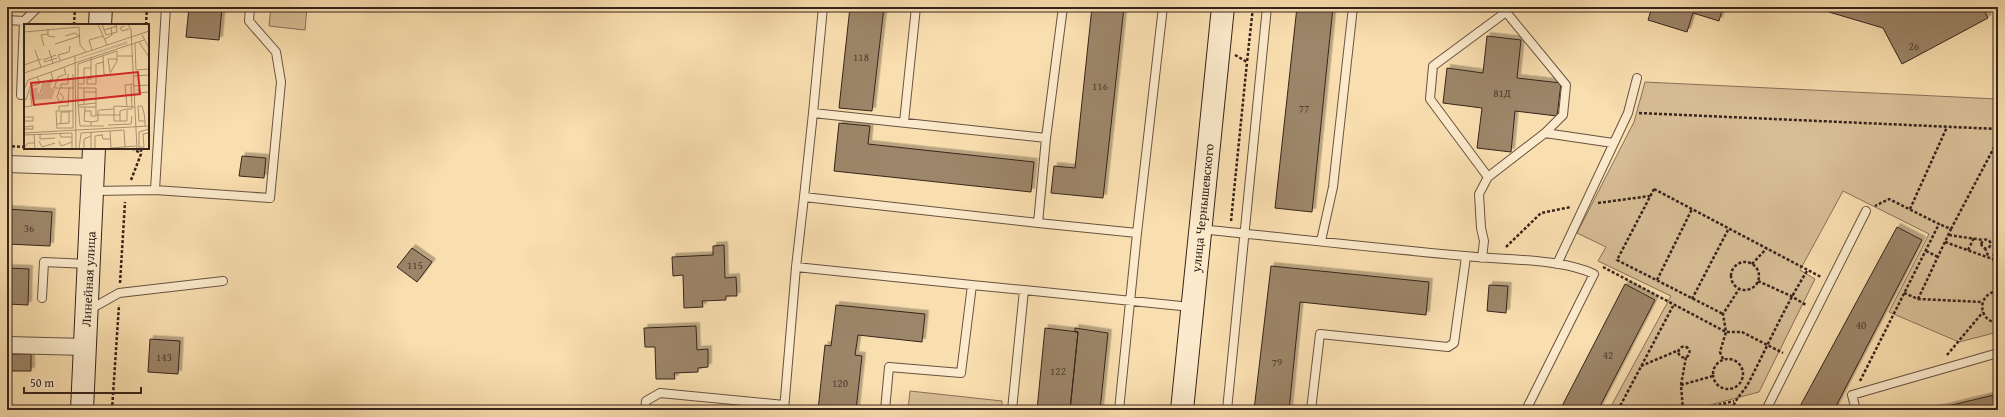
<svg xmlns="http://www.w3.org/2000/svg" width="2005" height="417" viewBox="0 0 2005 417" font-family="'Gentium Book Plus',serif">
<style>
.green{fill:#d8be96;stroke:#887159}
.building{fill:#9c8568;stroke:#37241c;filter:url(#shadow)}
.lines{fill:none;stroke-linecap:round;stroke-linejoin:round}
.lane-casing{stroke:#685241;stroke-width:10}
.street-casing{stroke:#685241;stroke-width:18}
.secondary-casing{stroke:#37241c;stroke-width:24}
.path{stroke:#37241c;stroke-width:2.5;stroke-dasharray:3 2;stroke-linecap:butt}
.lane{stroke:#fbeacb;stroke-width:8}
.street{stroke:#fbeacb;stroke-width:16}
.secondary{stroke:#fbeacb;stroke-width:22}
.labels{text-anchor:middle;stroke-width:3.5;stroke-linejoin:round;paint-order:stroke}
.number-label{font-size:11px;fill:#503c2f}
.street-label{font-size:13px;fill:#37241c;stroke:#fbeacb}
.inset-road{fill:none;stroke:#ab9474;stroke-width:1}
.view{fill:#d62828;fill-opacity:0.15;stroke:#d62828;stroke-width:2}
.inset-edge{fill:none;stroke:#37241c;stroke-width:2}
</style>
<defs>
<filter id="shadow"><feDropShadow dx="3.5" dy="-3.5" stdDeviation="0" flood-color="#0004"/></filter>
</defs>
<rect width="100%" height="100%" fill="#f9deaf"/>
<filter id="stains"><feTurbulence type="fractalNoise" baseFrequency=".005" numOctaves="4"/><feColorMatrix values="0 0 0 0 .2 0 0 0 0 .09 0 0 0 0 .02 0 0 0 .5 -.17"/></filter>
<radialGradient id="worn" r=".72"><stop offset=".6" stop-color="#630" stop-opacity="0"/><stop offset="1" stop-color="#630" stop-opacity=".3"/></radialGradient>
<!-- green -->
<path class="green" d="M271 7H307L305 30 269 26Z
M1645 82 1998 99V332L1959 342 1889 312 1929 234 1843 191 1800 270 1815 279 1759 392 1691 410H1609L1671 296 1598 261 1606 247 1577 233 1634 122Z
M910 391 1002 401V410H908Z"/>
<!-- building -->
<path class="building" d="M189 7H222L219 40 186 37Z
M850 7H884L872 111 839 108Z
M1092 7H1124L1103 198 1051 193 1054 166 1075 168Z
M1297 7H1333L1312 212 1275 208Z
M1652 7H1723L1719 21 1693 13 1687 32 1648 20Z
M1812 7H1982L1988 18 1902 64 1883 28Z
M1487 36 1521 40 1517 78 1561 83 1557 116 1515 111 1511 152 1477 148 1482 108 1443 103 1447 68 1483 73Z
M839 123 870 126 868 144 1034 162 1031 192 834 171Z
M242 156 266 158 264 178 239 176Z
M7 209 52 212 50 246 7 244Z
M1897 227 1922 240 1834 410H1798Z
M724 245 725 278 736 277 737 296H726V300L702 301 703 307 684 308 683 275 673 276 672 257 713 255V246Z
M412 248 432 262 417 282 397 267Z
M1271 266 1429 282 1426 315 1300 302 1289 410H1254Z
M7 268 29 269 28 305 7 304Z
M1625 284 1655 300 1598 410H1560Z
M1489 285 1508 286 1506 313 1487 311Z
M836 305 925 314 922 342 858 335 855 355 862 356 856 410H818L825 345 831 346Z
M696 326 697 350 708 349V367L698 368V372L674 373 675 379H656L655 347H645L644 328Z
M1045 328 1078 332 1070 410H1037Z
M1075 328 1108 333 1100 410H1070L1078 332H1075Z
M150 339 180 341 178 374 148 372Z
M7 354H31V371H7Z
M1998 394V410H1945L1944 407Z
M1944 407 1945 410H1929Z"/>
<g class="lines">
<defs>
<path id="lane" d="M823 7 813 113 1046 138 1063 7
M7 20 24 21 21 95
M24 21 38 7
M813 113 804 197 1038 223 1046 138
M904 122 916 7
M1545 133 1613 143
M155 190 166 7
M94 191 155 190 270 198 281 82 276 52 249 21 250 7
M1038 223 1137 233 1163 7
M1200 229C1289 238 1377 248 1465 256 1503 260 1560 258 1594 274L1526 410
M1321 241 1333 187 1353 7
M1482 258 1484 241 1481 228 1479 194 1488 177 1545 133 1563 115 1566 85 1506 12 1433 66 1430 99 1488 177
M1557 264 1628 113 1637 78
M796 267 804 197
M972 285 1024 290
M42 298 44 262 88 264
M89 310 119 293 223 281
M645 410 646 401 660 393 784 405
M784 410 796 267 972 285 961 373 889 367 885 410
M1012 410 1024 290 1191 307
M1119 410 1137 233
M1227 410 1267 7
M1311 410 1320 334 1448 347 1454 343 1466 257
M1766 410 1866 211
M1856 410 1852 395 1998 353"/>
<path id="street" d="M7 164 94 167
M7 345 85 347"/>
<path id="secondary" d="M100 25 101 7
M82 410 94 148
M1182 410 1223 7"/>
</defs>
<!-- lane casing -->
<use href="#lane" class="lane-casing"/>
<!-- street casing -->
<use href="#street" class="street-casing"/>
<!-- secondary casing -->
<use href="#secondary" class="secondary-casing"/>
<!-- path -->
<path class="path" d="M74 25 75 7
M146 25 147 7
M1235 55 1247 62 1253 7
M1639 113 1998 129
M7 146 25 147
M132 148 140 153
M131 180 141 154V148
M1654 189 1821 277
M1654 189 1617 260 1723 314
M1598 203 1650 196
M1910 209 1947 127
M1231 221 1247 62
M1951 229 1998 140
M1998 234 1993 259 1998 271
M1949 235 1983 240
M1981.5 244a4.5 4.5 0 1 1 9 0a4.5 4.5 0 1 1-9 0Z
M1945 242 1998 261
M1506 247 1541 213 1571 207
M1985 248 1989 258
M1968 250 1974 238
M1926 251 1938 257
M1731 276a14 14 0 1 1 28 0a14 14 0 1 1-28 0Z
M1752 264 1767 248
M1603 267 1726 332H1742L1783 353
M1657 280 1692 209
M1758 281 1791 296 1806 305
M120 283 125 202
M1998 291C1977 293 1977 321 1998 323
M1904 293 1918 299 1982 302
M1692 299 1729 228
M1918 299 1951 229 1939 224
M1678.5 352a5.5 5.5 0 1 1 11 0a5.5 5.5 0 1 1-11 0Z
M1947 355 1983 312
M1723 359 1720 352 1726 332 1723 314 1739 289
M1713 374a15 15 0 1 1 30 0a15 15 0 1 1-30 0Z
M1641 366 1679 350
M1860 381 1939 224 1889 199 1875 206
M1681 385 1686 357
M112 410 119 305
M1618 410 1673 306
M1683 410 1681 385 1713 376
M1699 410 1734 401
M1732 410C1735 398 1744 392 1749 382 1768 345 1785 306 1807 271"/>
<!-- lane -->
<use href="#lane" class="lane"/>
<!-- street -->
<use href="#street" class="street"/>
<!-- secondary -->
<use href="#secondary" class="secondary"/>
</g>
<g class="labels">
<!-- number labels -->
<g class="number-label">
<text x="1914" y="50">26</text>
<text x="861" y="61">118</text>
<text x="1100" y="90">116</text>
<text x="1502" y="97">81Д</text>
<text x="1304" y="112">77</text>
<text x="29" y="232">36</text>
<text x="415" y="269">115</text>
<text x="1861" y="329">40</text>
<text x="1608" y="359">42</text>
<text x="164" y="361">143</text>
<text x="1277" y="366">79</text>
<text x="1058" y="375">122</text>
<text x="840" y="387">120</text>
</g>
<!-- street labels -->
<g class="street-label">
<text transform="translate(1202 208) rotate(-84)" y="5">улица Чернышевского</text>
<text transform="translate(88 279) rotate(-87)" y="5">Линейная улица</text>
</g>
</g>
<!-- overview -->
<g transform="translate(24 24)">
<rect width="125" height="125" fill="#f9deaf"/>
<path d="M103 17 104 20 54 35V34ZM29 56 26 63 31 66 28 75 7 76V64H14L13 68 17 70 21 59Z" fill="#d8be96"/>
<path class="inset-road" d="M74 0 83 21M78 0 82 11 93 8 92 0M104 0 107 6 113 125M100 2 96 4 98 7 105 5M24 5V12L31 13M80 6 93 2M0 8 55 3 56 21 62 28M118 11 125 24M41 12 51 9 55 12M81 15 88 11 87 3M115 18 125 33M111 19 112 46 125 45M31 20 56 12M20 22 17 11 24 10M11 26 17 43M25 26 29 39M68 26 65 16 79 12M79 31 80 50 85 51 93 37V27M51 32 52 125M94 32H108M67 33V55H63V60H72V40L80 38M19 36 32 31M36 36 34 31 45 28 46 22M20 38 33 34M51 39 120 16M0 41 17 35M40 44 42 50 34 53 30 64H50M27 48 51 39M86 48 84 35H93M0 49 125 7M110 52 125 51M54 60H60V44H67M110 62 125 61M36 64 33 73 36 78 40 74 36 69M37 64V60H44V50M54 64V40L93 27M114 65 115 69 125 68M0 66 4 56 27 48 29 55 20 58 16 69M60 68V64H72V68M0 75 2 76 6 63 16 59 13 53M60 80V68H72V79M54 81V64H60M0 83 8 82 6 66M54 83H72M61 83 60 97 67 98V102M103 83 101 61 110 60M103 85V97H90V82L111 83M103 85H108L107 61M35 86V82H44L45 64M75 86 90 85M61 87H67V92H72V79L54 81 56 102H80M72 91H96M0 93H9V97H0M96 97V87L102 85M121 97H115L114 82H118L120 89 121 97V102M67 98 74 97V86M37 99V88H45M33 100 45 99V87M84 101 107 100 108 92M0 103 9 102V105H0M34 104H49V50M33 105 32 87H49M86 107 87 124 112 122M67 108V125M0 109 125 102M10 110 11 125M16 110V115L31 114M36 110 37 113H48M78 110 79 115H86M0 111 48 109V125M15 117 18 123 31 119M35 117 37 122 48 118M114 123H120L119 110 125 109M115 123V108L125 105M0 124 4 119H10M55 125 57 109 100 106 101 123M60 125V115L67 112M71 125V112L78 111"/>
<path class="view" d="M114 48 116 70 10 81 7 59Z"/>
<rect width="125" height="125" class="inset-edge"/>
</g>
<!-- margin -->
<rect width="2005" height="417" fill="none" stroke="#f9deaf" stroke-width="24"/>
<rect x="8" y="8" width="1989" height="401" fill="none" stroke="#37241c" stroke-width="2"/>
<rect x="12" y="12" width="1981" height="393" fill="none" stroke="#37241c"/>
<!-- scale -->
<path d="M24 387v6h117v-6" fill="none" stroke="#37241c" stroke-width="2"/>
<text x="30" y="387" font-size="12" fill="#37241c" stroke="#fbeacb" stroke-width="3" paint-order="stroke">50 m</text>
<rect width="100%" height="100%" filter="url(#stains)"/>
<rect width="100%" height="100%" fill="url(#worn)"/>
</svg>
